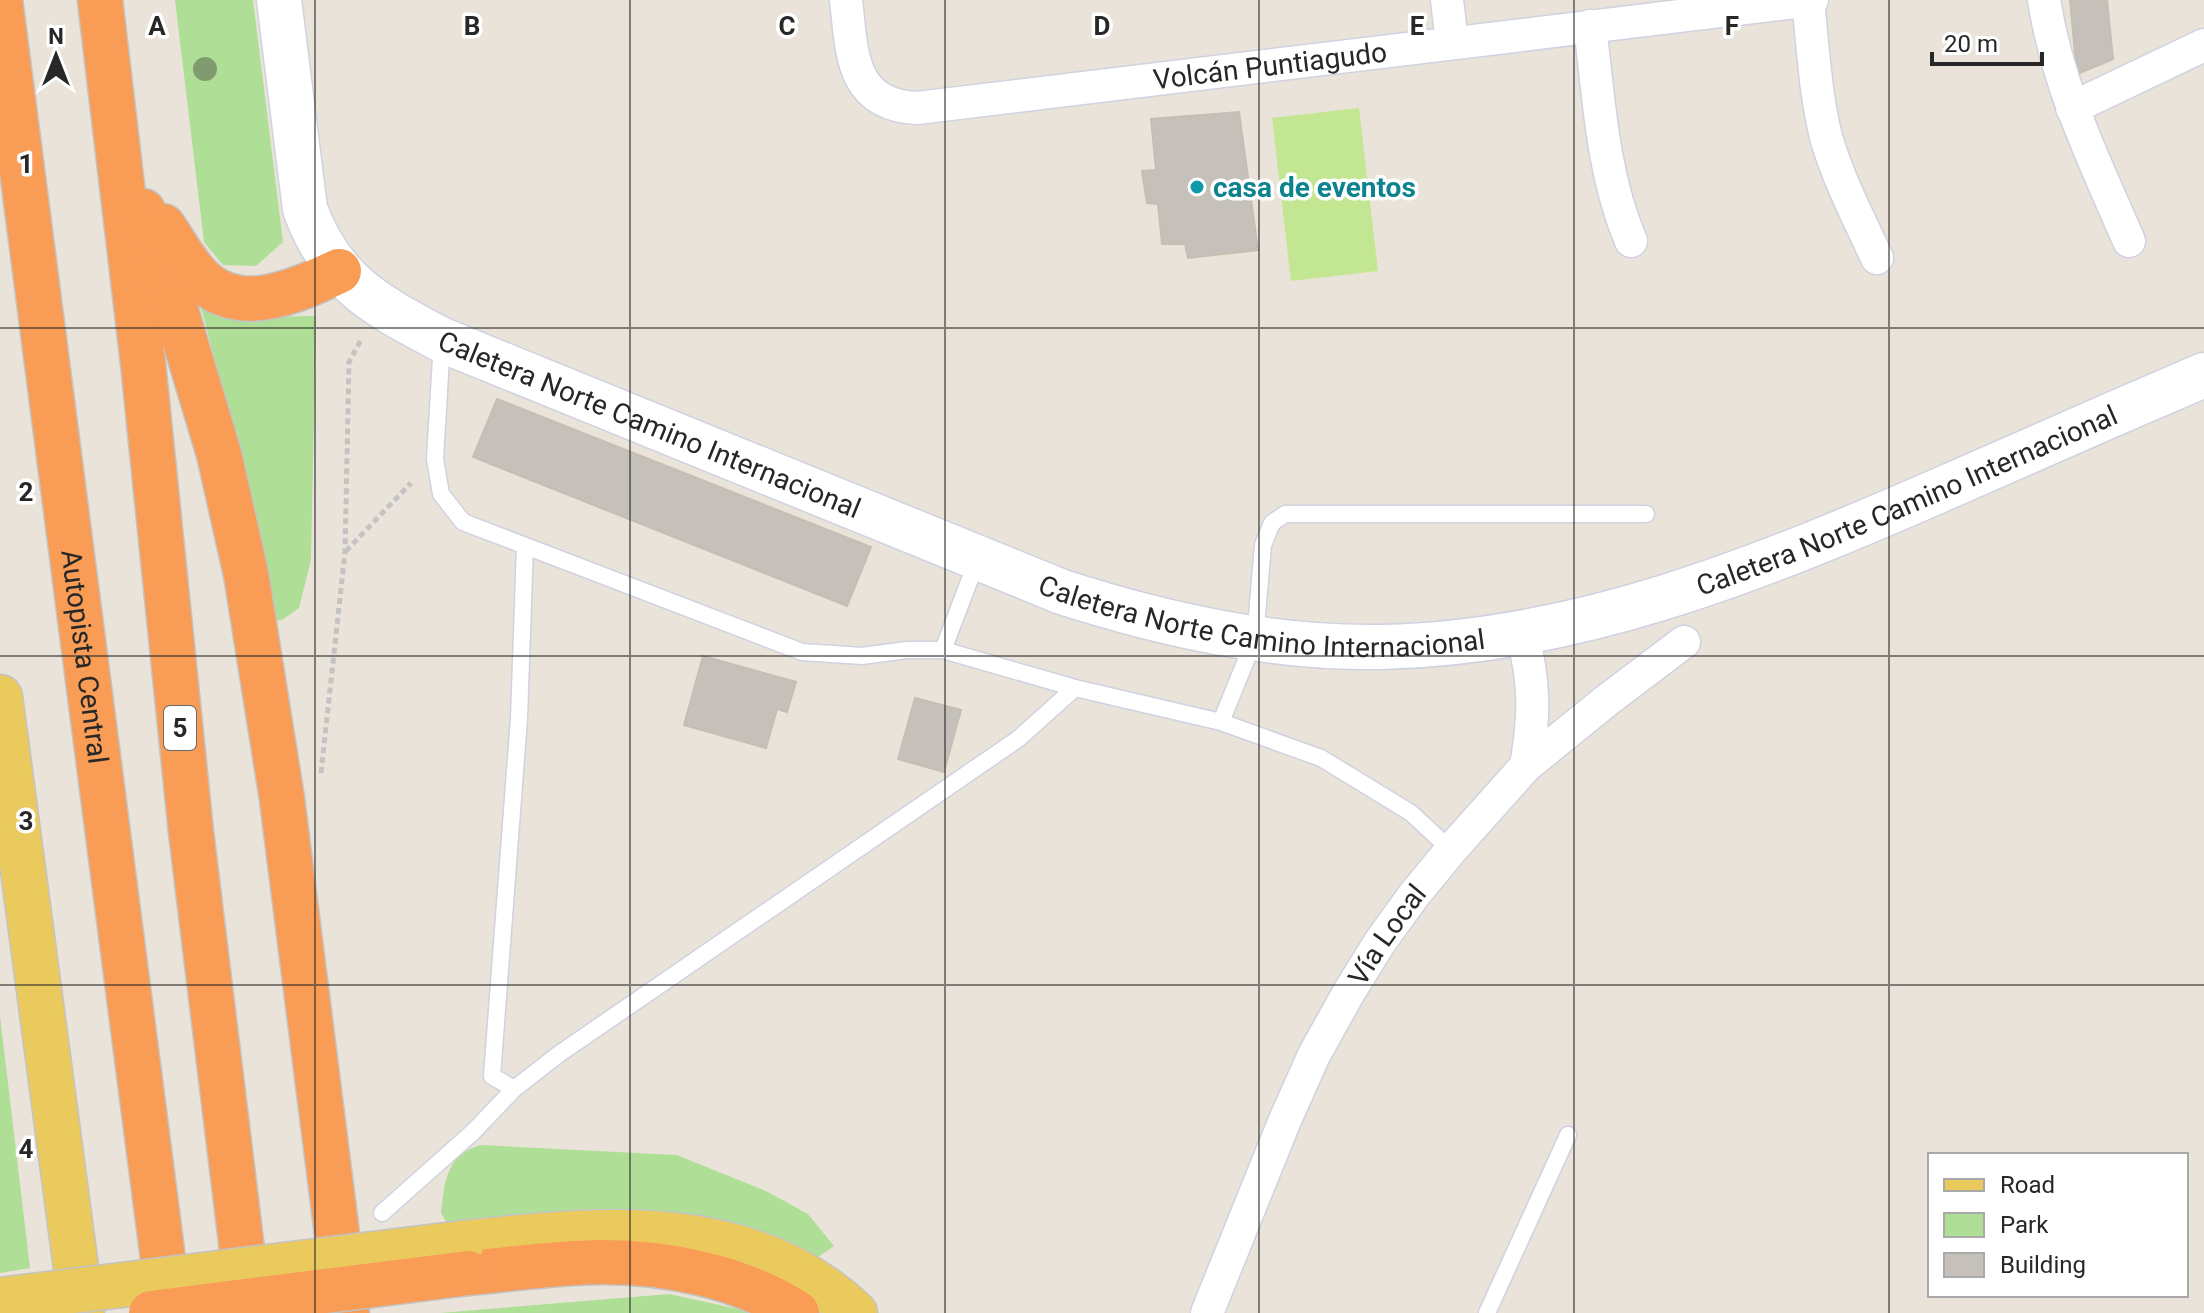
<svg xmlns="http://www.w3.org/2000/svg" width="2204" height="1313" viewBox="0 0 2204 1313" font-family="Roboto,sans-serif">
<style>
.green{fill:#afdf97}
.pitch{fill:#c3e693}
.building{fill:#c5c0b9;stroke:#c5beb3;stroke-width:2}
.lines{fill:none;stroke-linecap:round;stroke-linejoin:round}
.lane-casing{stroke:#cfd2e0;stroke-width:19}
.street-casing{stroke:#cfd2e0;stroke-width:35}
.secondary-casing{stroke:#cfd2e0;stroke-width:47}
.primary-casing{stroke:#c3c3c3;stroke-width:47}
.highway-casing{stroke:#c3c3c3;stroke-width:47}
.path{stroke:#c3c3c3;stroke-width:5;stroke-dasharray:6 4;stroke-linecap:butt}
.lane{stroke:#fff;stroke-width:16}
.street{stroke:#fff;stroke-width:32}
.secondary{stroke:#fff;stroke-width:44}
.primary{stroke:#ebca5d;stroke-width:44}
.highway{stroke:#f89c56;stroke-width:44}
.primary-bridge-casing{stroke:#c3c3c3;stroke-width:47;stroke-linecap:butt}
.highway-bridge-casing{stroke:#c3c3c3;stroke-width:47;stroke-linecap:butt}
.primary-bridge{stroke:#ebca5d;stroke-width:44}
.highway-bridge{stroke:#f89c56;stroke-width:44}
.tree{fill:#809b70}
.grid{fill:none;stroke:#272727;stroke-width:2;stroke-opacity:0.55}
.culture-dot{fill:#0f9aa8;stroke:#fff;stroke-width:3}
.labels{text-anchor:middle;stroke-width:7;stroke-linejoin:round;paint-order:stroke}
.shield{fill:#fff;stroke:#686868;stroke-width:2}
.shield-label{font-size:26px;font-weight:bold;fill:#272727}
.street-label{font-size:28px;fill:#272727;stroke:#fff}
.culture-label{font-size:28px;font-weight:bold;fill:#0d838f;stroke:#fff;text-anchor:start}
.grid-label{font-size:26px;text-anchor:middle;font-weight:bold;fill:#272727;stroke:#fff;stroke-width:7;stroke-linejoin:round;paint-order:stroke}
</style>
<rect width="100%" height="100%" fill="#eae3d9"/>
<!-- green -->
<path class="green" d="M175 0H253L283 242 256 266 223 265 204 242Z
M200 303 251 317 316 316 311 560 299 608 282 620H274L258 525Z
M0 1016 30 1268 0 1273Z
M481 1145 677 1155 766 1191 808 1214 834 1246 814 1260 453 1233 441 1213C445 1181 446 1154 481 1145Z
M669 1294 738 1309 749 1313H440Z"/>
<!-- pitch -->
<path class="pitch" d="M1359 108 1378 271 1291 281 1272 118Z"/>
<!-- building -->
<path class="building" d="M2070 0H2107L2113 59 2077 74Z
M1239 112 1258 250 1188 258 1185 244H1162L1158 204 1147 203 1142 171 1156 170 1151 119Z
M497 399 871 547 847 606 473 457Z
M703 656 796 682 787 712 777 709 766 748 684 725Z
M915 698 961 710 944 772 898 759Z"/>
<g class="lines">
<defs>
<path id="lane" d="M442 341 435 459 441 494 463 522 802 652 862 656 907 650H943L1075 688 1221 722 1321 758 1411 813 1451 850
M525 546 519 718 492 1076 514 1089 559 1054 1018 739 1075 688
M943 650 978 558
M1221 722 1255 638 1263 545 1272 523 1285 514H1646
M382 1213 473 1132 514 1089
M1487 1313 1568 1135"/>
<g id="street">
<path id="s1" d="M846 0C852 52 850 105 917 108L1812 0"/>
<path d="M1447 0 1452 42"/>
<path d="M2044 0C2058 88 2094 160 2129 241"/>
<path d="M1808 1C1813 46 1815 93 1826 137 1838 179 1859 219 1877 258"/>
<path d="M1590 26C1599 99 1602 173 1631 241"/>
<path d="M2072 108 2204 45"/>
<path d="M1522 633C1535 682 1535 716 1526 766"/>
<path id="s2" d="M1207 1313 1285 1120 1314 1055 1349 992 1380 942 1414 895 1451 850 1526 766 1606 701 1684 642"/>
</g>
<g id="secondary">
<path id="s3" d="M279 0 305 209C332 283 376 305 442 340L1062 592C1165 625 1273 649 1382 647 1578 643 1761 568 1938 491 2027 452 2115 413 2204 375"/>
</g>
<path id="primary" d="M0 697 82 1313
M462 1243C598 1229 747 1211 855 1313"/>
<g id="highway">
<path id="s4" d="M0 0 170 1313"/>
<path d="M100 0 143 363 191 832 249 1307"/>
<path d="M143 211 164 271 219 454 246 574 282 799 347 1313"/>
<path d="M163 226C175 243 185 263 200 278 239 318 296 291 339 271"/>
<path d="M468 1273C512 1269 558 1262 603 1262 668 1262 742 1277 797 1313"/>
</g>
</defs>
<!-- lane casing -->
<use href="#lane" class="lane-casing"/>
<!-- street casing -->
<use href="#street" class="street-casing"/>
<!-- secondary casing -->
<use href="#secondary" class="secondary-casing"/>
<!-- primary casing -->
<use href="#primary" class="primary-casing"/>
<!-- highway casing -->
<use href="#highway" class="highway-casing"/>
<!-- path -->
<path class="path" d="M346 551 411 483
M321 773 345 552 349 362 361 340"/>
<!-- lane -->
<use href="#lane" class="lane"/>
<!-- street -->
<use href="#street" class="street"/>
<!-- secondary -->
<use href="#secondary" class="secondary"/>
<!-- primary -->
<use href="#primary" class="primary"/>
<!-- highway -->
<use href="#highway" class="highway"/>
<defs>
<path id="primary-bridge" d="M0 1300 462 1243"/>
<path id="highway-bridge" d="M151 1313 468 1273"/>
</defs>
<!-- primary-bridge casing -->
<use href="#primary-bridge" class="primary-bridge-casing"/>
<!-- highway-bridge casing -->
<use href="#highway-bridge" class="highway-bridge-casing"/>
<!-- primary-bridge -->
<use href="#primary-bridge" class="primary-bridge"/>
<!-- highway-bridge -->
<use href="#highway-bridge" class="highway-bridge"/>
</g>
<!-- trees -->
<circle class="tree" cx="205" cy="69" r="12"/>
<!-- grid -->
<path class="grid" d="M315 0V1313M630 0V1313M945 0V1313M1259 0V1313M1574 0V1313M1889 0V1313M0 328H2204M0 656H2204M0 985H2204"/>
<!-- markers -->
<circle class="culture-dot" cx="1197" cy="187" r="8"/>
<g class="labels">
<!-- shield labels -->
<rect class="shield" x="164" y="706" width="32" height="44" rx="6"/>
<g class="shield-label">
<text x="180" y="737">5</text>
</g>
<!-- street labels -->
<g class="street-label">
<text dy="10" stroke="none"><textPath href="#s1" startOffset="502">Volcán Puntiagudo</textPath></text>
<text dy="10" stroke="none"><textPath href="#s3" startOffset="630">Caletera Norte Camino Internacional</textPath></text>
<text dy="10" stroke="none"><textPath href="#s3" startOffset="1950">Caletera Norte Camino Internacional</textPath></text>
<text dy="10" stroke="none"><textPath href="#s3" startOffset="1278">Caletera Norte Camino Internacional</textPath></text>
<text dy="10" stroke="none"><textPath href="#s4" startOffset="662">Autopista Central</textPath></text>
<text dy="10" stroke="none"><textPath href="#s2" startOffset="420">Vía Local</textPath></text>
</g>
<!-- culture labels -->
<g class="culture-label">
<text x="1213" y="197">casa de eventos</text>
</g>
</g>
<g class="grid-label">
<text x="157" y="35">A</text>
<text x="472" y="35">B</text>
<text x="787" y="35">C</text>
<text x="1102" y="35">D</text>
<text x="1417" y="35">E</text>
<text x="1732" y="35">F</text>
<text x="26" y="173">1</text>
<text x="26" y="501">2</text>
<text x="26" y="830">3</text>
<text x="26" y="1158">4</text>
</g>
<!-- legend -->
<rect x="1928" y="1153" width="260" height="144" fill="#ffffff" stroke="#a9a9a9" stroke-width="2"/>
<rect x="1944" y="1179" width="40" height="12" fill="#ebca5d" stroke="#a9a9a9" stroke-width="2"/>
<text x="2000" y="1193" font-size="24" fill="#272727">Road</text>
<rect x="1944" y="1213" width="40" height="24" fill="#afdf97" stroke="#a9a9a9" stroke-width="2"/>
<text x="2000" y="1233" font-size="24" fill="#272727">Park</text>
<rect x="1944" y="1253" width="40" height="24" fill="#c5c0b9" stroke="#a9a9a9" stroke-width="2"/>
<text x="2000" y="1273" font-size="24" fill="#272727">Building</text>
<!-- north arrow -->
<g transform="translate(56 56)" stroke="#ffffff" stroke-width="6" paint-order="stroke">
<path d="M0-6L14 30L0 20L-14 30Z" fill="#272727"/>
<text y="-12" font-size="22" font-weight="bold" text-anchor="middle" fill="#272727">N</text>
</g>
<!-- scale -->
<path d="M1932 52v12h110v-12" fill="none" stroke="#272727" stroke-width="4"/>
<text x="1944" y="52" font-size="24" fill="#272727" stroke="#ffffff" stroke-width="6" paint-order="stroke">20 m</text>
</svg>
